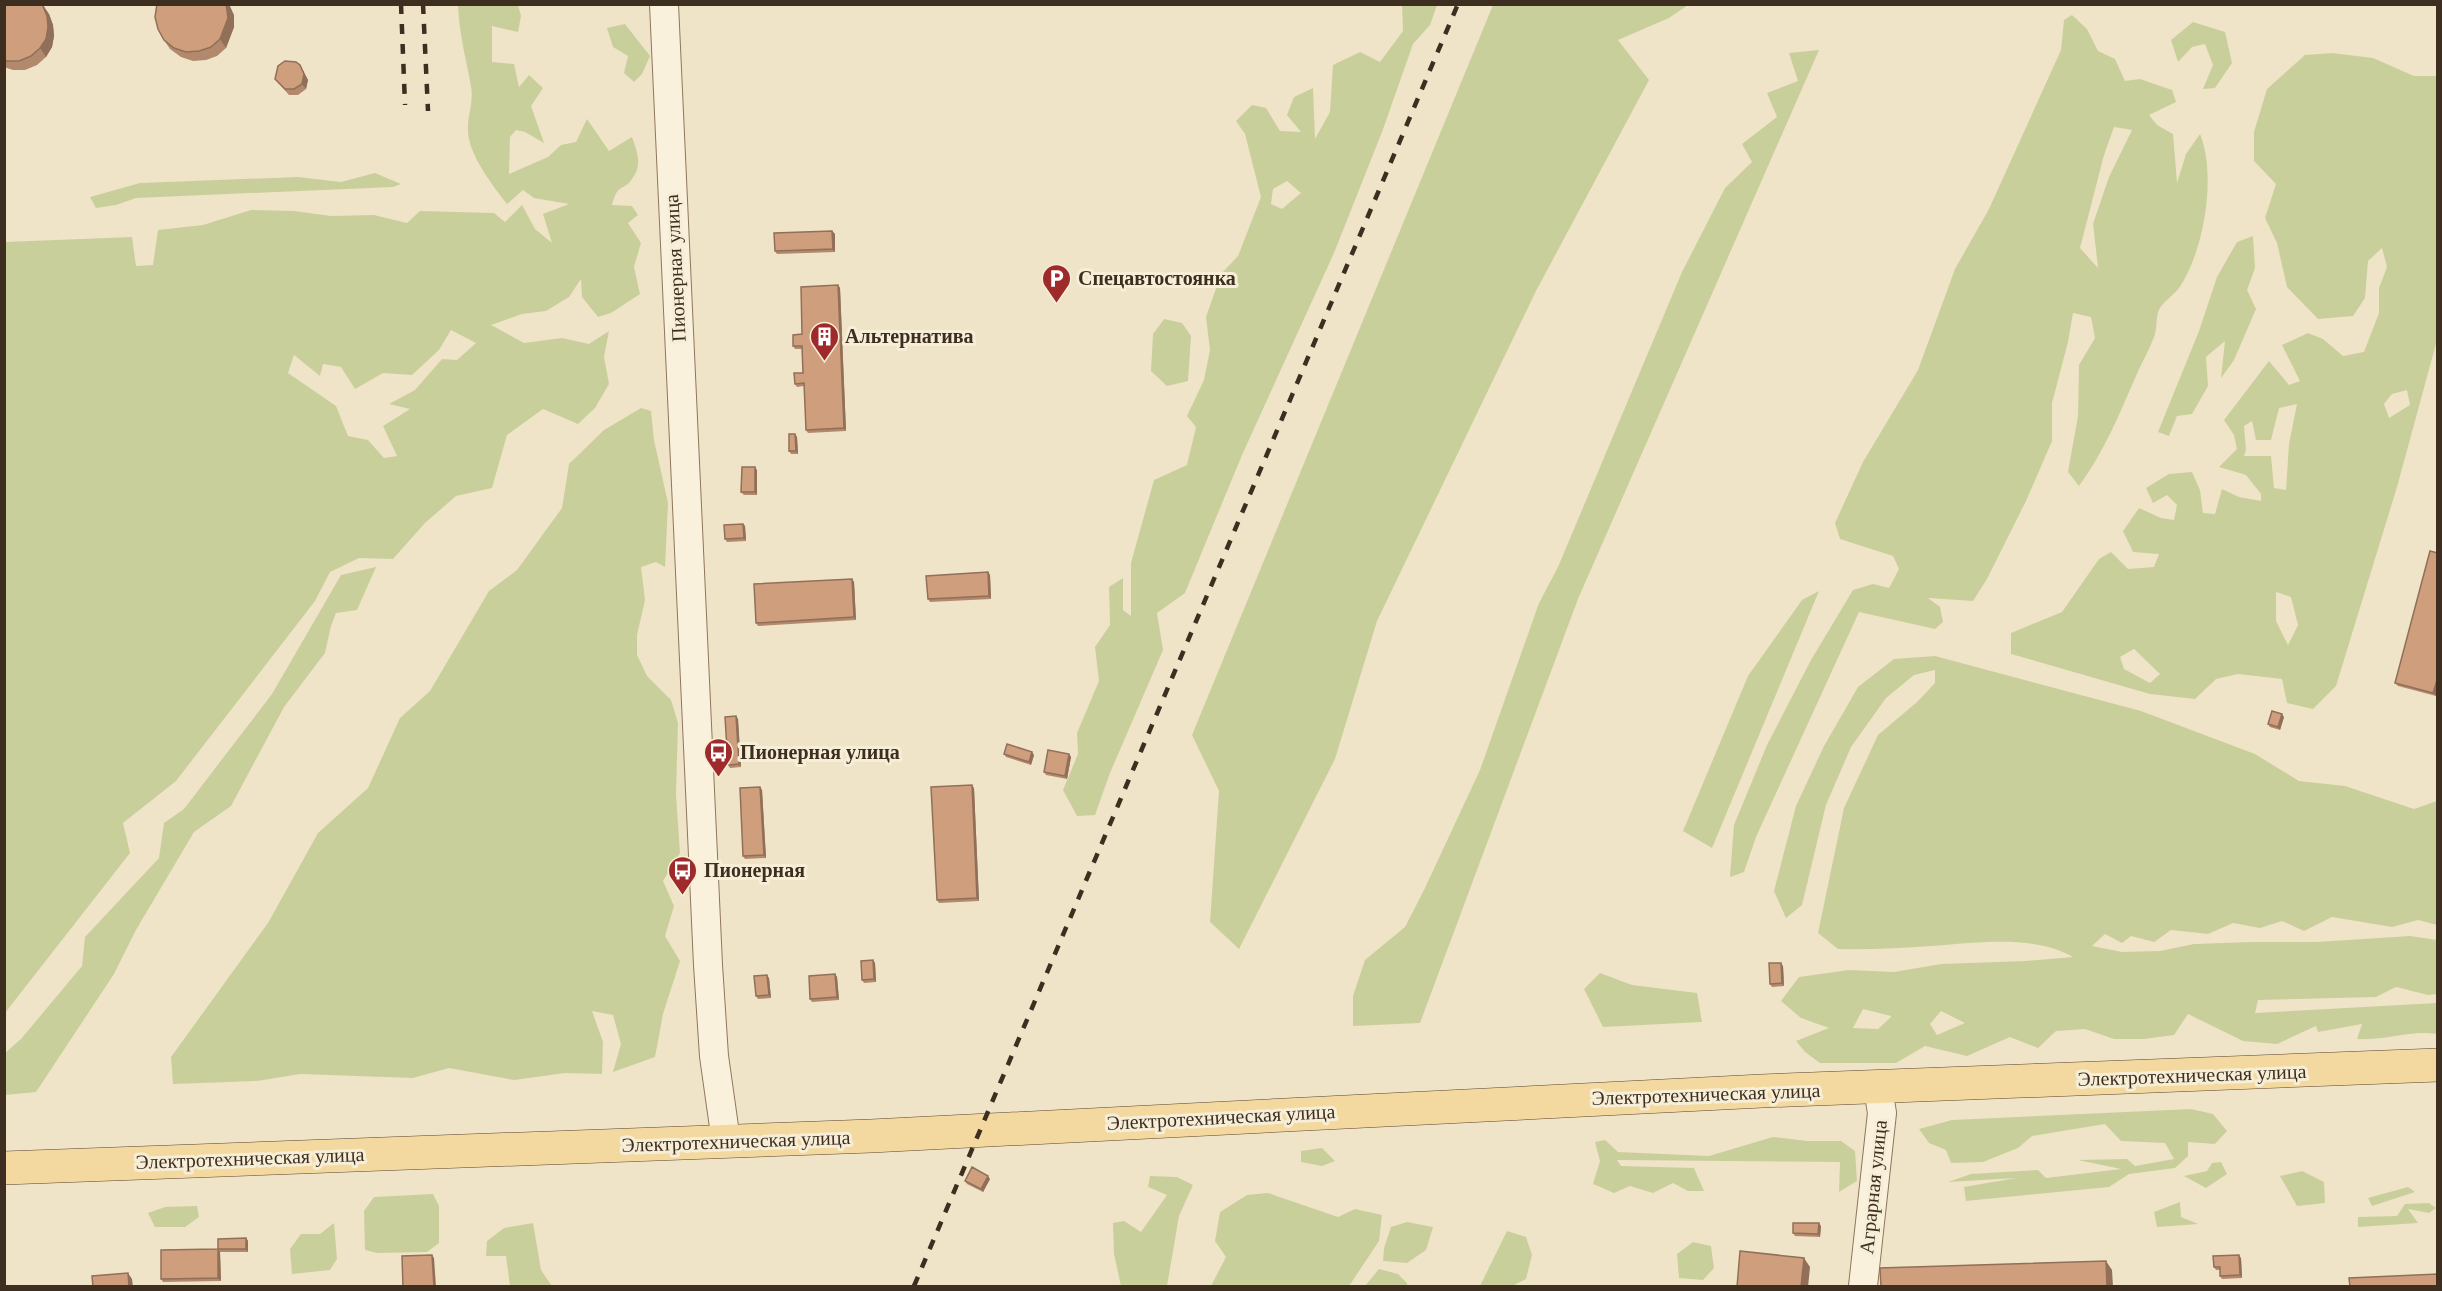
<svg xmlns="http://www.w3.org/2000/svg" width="2442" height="1291" viewBox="0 0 2442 1291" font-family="'Times New Roman',serif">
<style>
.green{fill:#c9cf9b;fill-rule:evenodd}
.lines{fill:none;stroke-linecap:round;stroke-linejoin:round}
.minor-casing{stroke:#8d765c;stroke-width:30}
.major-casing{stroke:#5b4430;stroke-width:34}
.minor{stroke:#faf1dc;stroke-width:28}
.major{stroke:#f3d9a0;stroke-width:33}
.rail{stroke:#3d2e20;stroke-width:4.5;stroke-dasharray:10 10;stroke-linecap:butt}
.wall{fill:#b2896c}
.shaded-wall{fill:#916f58}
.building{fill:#cf9f7d;stroke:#916f58;stroke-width:1.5}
.labels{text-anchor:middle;stroke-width:6;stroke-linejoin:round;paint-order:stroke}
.street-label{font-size:20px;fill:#3d2e20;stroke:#f7eed8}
.poi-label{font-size:20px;font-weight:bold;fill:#3d2e20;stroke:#f7eed8;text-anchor:start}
</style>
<rect width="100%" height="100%" fill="#f0e4c8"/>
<!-- green -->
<path class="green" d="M458 5H518L521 16 518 32 492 26V62L514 64 519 87 529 75 543 88 531 106 544 143 525 132 516 130 510 137 509 174 548 157 561 145 576 142 587 119 609 151 632 137C637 151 643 165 632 179 623 192 618 182 612 205L632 206 638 215 628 223 641 243 634 267 640 294 611 313 598 317 582 297 581 279 569 297 546 311 522 314 491 325 524 343 562 338 589 344 609 331 604 357 609 384 595 408 578 424 543 409 507 435 492 488 456 496 425 523 393 559 359 558 330 572 315 601 176 781 123 823 130 853 5 1013V242L132 237 136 266 153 265 158 230 203 225 251 210 294 211 331 216 374 215 407 223 420 211 494 213 505 222 522 205 535 229 552 243 543 214 569 204 534 198 523 190 507 204C493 186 469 155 468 132 467 116 474 102 471 86 466 59 459 33 458 5ZM451 330 476 343 457 360 442 359 415 390 389 404 410 409 383 426 397 456 384 458 368 440 348 436 336 406 288 373 294 355 320 376 323 364 341 367 355 389 383 373 412 375 439 350Z
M1402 5H1437L1430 25 1413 44 1382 132 1334 253 1242 455 1185 593 1157 613 1163 650 1110 773 1095 815 1077 816 1063 790 1078 754 1077 733 1099 681 1095 647 1110 625 1109 587 1123 578V610L1131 616V563L1154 480 1187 465 1196 427 1187 416 1204 380 1210 350 1206 317 1221 274 1238 256 1261 197 1245 134 1236 121 1252 105 1266 108 1280 131 1301 132 1287 115 1294 97 1313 88 1315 139 1330 112 1333 65 1360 52 1380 62 1403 31ZM1287 181 1301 193 1282 209 1271 204 1273 189Z
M1493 5H1688L1669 18 1618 40 1649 80 1536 291 1377 621 1335 759 1239 949 1210 922 1219 791 1192 735Z
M2072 15 2087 29 2098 51 2115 59 2125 81 2140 79 2172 90 2176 102 2149 115 2157 125 2173 134 2177 183 2186 154 2200 134C2217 175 2204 252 2179 288 2173 296 2161 303 2158 312 2156 319 2157 327 2155 334 2150 349 2142 362 2136 376 2119 415 2104 452 2079 486L2068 472 2078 416 2079 365 2095 338 2091 317 2073 313 2068 342 2052 403V441L2026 501 1987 579 1973 601 1928 598 1940 607 1943 622 1935 629 1859 612 1756 837 1744 872 1730 877 1734 825 1767 745 1811 660 1853 590 1873 584 1889 588 1899 569 1893 556 1840 539 1835 523 1863 462 1918 370 1955 269 1989 209 2061 50 2064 20ZM2114 127 2132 130 2109 177 2093 224 2098 268 2080 248 2104 155Z
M2193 22 2225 32 2232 63 2215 88 2203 89 2213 65 2205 44 2192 47 2178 62 2171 40Z
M625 24 650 56 642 74 634 82 624 73 628 56 613 47 607 28Z
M1819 50 1578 599 1420 1023 1353 1026V996L1365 960 1405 927 1424 890 1480 770 1539 603 1558 567 1682 272 1725 188 1752 162 1742 144 1777 117 1767 93 1798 81 1789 53Z
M2332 53 2373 58 2414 76H2438L2437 340 2397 487 2336 686 2313 709 2287 703 2282 679 2238 674 2216 679 2195 699 2150 694 2011 654V633L2062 612 2099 559 2111 552 2128 569 2154 567 2159 554 2133 552 2123 531 2139 508 2161 518 2174 520 2177 505 2167 495 2153 503 2146 488 2169 474 2192 472 2200 490 2203 513 2215 514 2222 489 2239 497 2261 501V494L2246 475 2219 467 2237 449 2234 435 2224 420 2269 361 2289 385 2300 381 2282 345 2308 333 2323 339 2343 356 2364 352 2379 313V288L2387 267 2382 248 2368 261 2365 298 2353 316 2318 319 2287 287 2277 243 2265 218 2276 184 2254 161V132L2267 89 2305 55ZM2407 390 2410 405 2389 418 2384 404 2392 394ZM2297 404 2289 444 2286 490 2274 488 2271 456H2244L2246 450 2244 426 2252 421 2256 440H2271L2279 408ZM2276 592 2291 597 2298 625 2288 645 2276 621ZM2134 649 2160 674 2150 683 2124 669 2120 657Z
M375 173 401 184 393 187 136 198 116 205 96 208 90 197 140 183 298 177 341 182Z
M2253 236 2255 268 2247 290 2256 309 2234 360 2221 378 2225 341 2206 357 2208 386 2192 414 2177 416 2169 436 2158 432 2199 331 2217 277 2237 242Z
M1164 319 1182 323 1191 336 1188 381 1167 386 1151 371 1153 334Z
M641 408 651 411 654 440 668 503 665 567 656 562 641 567 645 600 637 635V655L647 676 671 700 678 723 676 795 680 853 663 881 674 906 665 936 680 961 663 1014 655 1057 613 1072 621 1044 613 1015 592 1011 603 1042 602 1074 565 1073 514 1080 449 1068 413 1078 300 1074 257 1081 173 1084 171 1057 268 923 318 833 368 788 400 718 430 691 489 591 517 570 562 508 569 464 604 430Z
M376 567 357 610 336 613 331 626 325 653 284 707 231 806 194 832 136 930 114 974 36 1092 5 1095V1053L21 1039 82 966 85 937 159 858 164 823 184 809 272 694 341 575Z
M1819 591 1712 848 1683 831 1748 676 1802 600Z
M1935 656 2141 711 2255 754 2299 781 2345 786 2414 809 2437 801V925L2418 920 2392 927 2332 917 2304 931 2282 921 2260 928 2233 923 2208 934 2171 930 2154 942 2131 936 2122 943 2105 934 2092 946 2122 952 2160 951 2194 944 2252 942H2316L2410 936 2437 940V994L2428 995 2396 987 2376 997 2258 1000 2255 1013 2437 1003V1034C2409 1030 2386 1041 2357 1039L2362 1024 2318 1032 2316 1026 2277 1044 2243 1041 2188 1014 2174 1035 2144 1039H2114L2085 1029 2056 1031 2038 1048 2010 1037 1967 1056 1925 1046 1896 1063H1820L1805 1052 1796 1041 1829 1028 1801 1018 1781 1001 1799 977 1849 970 1894 972 1941 964 2025 961 2073 957C2033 934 1975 943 1931 946 1900 948 1869 950 1838 949L1818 933 1844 808 1878 735 1917 702 1935 683V670L1914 675 1886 698 1851 747 1826 805 1802 905 1786 918 1774 891 1796 806 1824 746 1858 687 1894 659ZM1863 1009 1891 1016V1017L1878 1029 1853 1028ZM1941 1011 1965 1023 1937 1035 1930 1024Z
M1600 973 1632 985 1697 993 1702 1022 1603 1027 1584 989Z
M2191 1109 2213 1114 2227 1131 2215 1144 2188 1142V1156L2175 1168 2129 1174 2109 1187 1966 1201 1964 1187 2016 1178 1948 1182 1971 1174 2038 1170 2046 1178 2121 1169 2078 1160 2127 1159 2135 1166 2174 1159 2165 1143 2121 1141 2105 1124 2032 1136 2018 1148 1983 1162 1951 1163 1946 1150 1929 1143 1919 1129 1952 1120Z
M1773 1137 1807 1141H1841L1855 1151 1857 1181 1839 1192 1840 1162 1617 1160 1621 1166 1694 1168 1704 1191H1688L1673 1183 1653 1193 1630 1186 1614 1193 1593 1184 1600 1161 1595 1142 1605 1140 1618 1152 1709 1156Z
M1322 1148 1335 1161 1322 1166 1301 1162V1151Z
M2221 1162 2227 1174 2206 1188 2184 1176 2207 1171 2212 1163Z
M2302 1171 2324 1182 2325 1203 2297 1206 2280 1176Z
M1150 1176 1177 1177 1193 1185 1179 1216 1167 1286H1121L1114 1254 1113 1223 1124 1221 1141 1232 1167 1195 1148 1187Z
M2408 1187 2415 1192 2372 1206 2368 1198Z
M1268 1193 1338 1217 1355 1209 1382 1215 1379 1241 1349 1286H1211L1226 1257 1215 1241 1220 1212 1247 1195Z
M433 1194 439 1206V1243L427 1252 377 1253 365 1250 364 1211 374 1197Z
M2180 1202 2181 1217 2198 1224 2157 1227 2154 1212Z
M2429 1203 2436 1208 2429 1213 2408 1209 2418 1223 2358 1227V1217L2397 1216 2405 1204Z
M197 1206 199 1217 185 1227H155L148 1213 165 1207Z
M1407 1222 1433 1227 1426 1250 1407 1263 1383 1261 1384 1248 1391 1227Z
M334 1223 337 1259 330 1270 292 1274 290 1249 301 1234H320Z
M533 1223 541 1270 552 1286H510L506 1256H486L487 1241 504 1228Z
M1507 1231 1526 1237 1532 1255 1526 1279 1512 1286H1480Z
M1693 1242 1711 1246 1714 1268 1703 1280 1679 1278 1677 1254Z
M1379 1269 1398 1274 1407 1283V1286H1365Z"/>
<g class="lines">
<defs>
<path id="minor" d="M664 4 708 965 714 1056 726 1141
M1863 1286 1882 1113 1878 1088"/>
<path id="major" d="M4 1168 871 1136 1762 1091 2438 1065"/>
</defs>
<!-- minor casing -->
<use href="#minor" class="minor-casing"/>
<!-- major casing -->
<use href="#major" class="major-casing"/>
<!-- minor -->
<use href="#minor" class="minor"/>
<!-- major -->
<use href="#major" class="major"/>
<!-- rail -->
<path class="rail" d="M401 4 405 105
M423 4 428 111
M914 1286 1458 4"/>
</g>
<!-- wall -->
<path class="wall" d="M4 4 49 14 53 25 54 36 52 47 46 57 37 65 25 70H13L4 67Z
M234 15V27L226 48 217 56 206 60 193 61 181 57 170 49 164 40Z
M300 65 308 80 306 89 298 95H289L275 79Z
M832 231 835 234V252L777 254 775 251Z
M838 285 840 288 846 431 808 433 806 430 804 386 797 387 795 384 803 373 802 349H795L793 346Z
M795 434 797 437 798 454H791L789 451Z
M757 470V495H744L741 492Z
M743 524 745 526 746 541 727 542 725 539Z
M2438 553V689L2436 696 2398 686 2395 683Z
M988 572 990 575 991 599 930 602 928 599Z
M852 579 854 582 856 620 758 626 756 623Z
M736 716 738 719 741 767 730 768 728 765Z
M2284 717 2280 730 2270 727 2268 724Z
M1004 754 1034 755 1031 765 1006 757Z
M1069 754 1071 757 1067 779 1046 775 1044 772Z
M760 787 762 790 766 858 745 859 743 856Z
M974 788 979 901 939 903 937 900Z
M873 960 875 963 876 982 864 983 862 980Z
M1783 966 1784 986 1772 987 1770 984Z
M835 974 837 977 839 1000 812 1002 810 999Z
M769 978 771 998 758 999 756 996Z
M990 1179 983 1192 967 1184 965 1181Z
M1821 1226 1820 1237 1795 1236 1793 1233Z
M246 1238 248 1241V1252H220L221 1281 163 1282 161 1279 218 1249Z
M2241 1258 2242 1278 2222 1279 2220 1276V1270H2216L2214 1267Z"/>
<!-- shaded-wall -->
<path class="shaded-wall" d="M226 4H229L234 15V27L226 48 220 39Z
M43 5 49 14 53 25 54 36 52 47 46 57 40 48Z
M300 65 308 80 306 89 302 84Z
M832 231 835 234V252L833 249Z
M838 285 840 288 846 431 844 428Z
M795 434 797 437 798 454 796 451Z
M755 467 757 470V495L755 492Z
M743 524 745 526 746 541 744 538Z
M988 572 990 575 991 599 989 596Z
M852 579 854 582 856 620 854 617Z
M2438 677V689L2436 696 2433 693Z
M2282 714 2284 717 2280 730 2278 727Z
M736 716 738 719 741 767 739 764Z
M1032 752 1034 755 1031 765 1029 762Z
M1069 754 1071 757 1067 779 1065 776Z
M972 785 974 788 979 901 977 898Z
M760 787 762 790 766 858 764 855Z
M873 960 875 963 876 982 874 979Z
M1781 963 1783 966 1784 986 1782 983Z
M835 974 837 977 839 1000 837 997Z
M767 975 769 978 771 998 769 995Z
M988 1176 990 1179 983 1192 981 1189Z
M1819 1223 1821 1226 1820 1237 1818 1234Z
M246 1238 248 1241V1252L246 1249Z
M218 1249 220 1252 221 1281 218 1278Z
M432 1255 434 1258 436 1287H434Z
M2239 1255 2241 1258 2242 1278 2240 1275Z
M1804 1258 1810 1267 1808 1287H1801Z
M2106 1261 2112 1270 2113 1287H2107Z
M128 1273 132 1279 133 1287H129Z"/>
<!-- building -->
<path class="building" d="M4 4H42L47 16 48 27 46 39 40 48 31 56 19 61H4Z
M157 4H226L228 18 220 39 211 47 199 51 186 52 174 48 164 40 158 29 155 17Z
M285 61 296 62 300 65 304 74 302 84 294 89H285L275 79 278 66Z
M832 231 833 249 775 251 774 233Z
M838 285 844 428 806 430 804 383 795 384 794 373H803L802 346H793V335L802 334 801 287Z
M789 434H795L796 451H789Z
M742 467H755V492H741Z
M743 524 744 538 725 539 724 525Z
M2430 551 2438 553V677L2433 693 2395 683Z
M988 572 989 596 928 599 926 576Z
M852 579 854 617 756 623 754 584Z
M2272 711 2282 714 2278 727 2268 724Z
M736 716 739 764 728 765 725 717Z
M1007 744 1032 752 1029 762 1004 754Z
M1048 750 1069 754 1065 776 1044 772Z
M972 785 977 898 937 900 931 787Z
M760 787 764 855 743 856 740 788Z
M873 960 874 979 862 980 861 961Z
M1769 963H1781L1782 983 1770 984Z
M835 974 837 997 810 999 809 976Z
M767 975 769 995 756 996 754 976Z
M972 1167 988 1176 981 1189 965 1181Z
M1793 1223H1819L1818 1234 1793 1233Z
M246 1238V1249H218V1278L161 1279V1250L218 1249V1239Z
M1740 1251 1804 1258 1801 1287H1737Z
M432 1255 434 1287H403L402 1256Z
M2239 1255 2240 1275 2220 1276V1267H2214L2213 1256Z
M2106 1261 2107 1287H1881L1880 1268Z
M128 1273 129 1287H93L92 1276Z
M2438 1274V1287H2350L2349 1278Z"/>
<!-- icons -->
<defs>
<symbol id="parking-pin" viewBox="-11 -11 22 30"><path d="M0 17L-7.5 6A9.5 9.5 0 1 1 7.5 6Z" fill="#9e2a2b" stroke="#f7eed8"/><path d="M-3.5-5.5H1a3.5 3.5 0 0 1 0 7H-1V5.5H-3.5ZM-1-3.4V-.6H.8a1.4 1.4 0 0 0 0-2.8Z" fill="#fff"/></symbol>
<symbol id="building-pin" viewBox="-11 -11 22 30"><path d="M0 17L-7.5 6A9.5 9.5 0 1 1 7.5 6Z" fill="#9e2a2b" stroke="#f7eed8"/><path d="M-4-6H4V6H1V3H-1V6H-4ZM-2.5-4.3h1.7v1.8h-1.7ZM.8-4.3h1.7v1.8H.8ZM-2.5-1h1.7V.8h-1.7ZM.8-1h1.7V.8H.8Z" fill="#fff"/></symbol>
<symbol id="bus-pin" viewBox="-11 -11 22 30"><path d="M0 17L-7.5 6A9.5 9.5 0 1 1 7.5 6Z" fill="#9e2a2b" stroke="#f7eed8"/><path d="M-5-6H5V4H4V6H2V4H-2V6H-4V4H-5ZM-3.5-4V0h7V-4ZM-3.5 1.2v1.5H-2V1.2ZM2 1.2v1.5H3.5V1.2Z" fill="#fff"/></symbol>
</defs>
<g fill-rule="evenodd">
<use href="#parking-pin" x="1040" y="262" width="33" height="45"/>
<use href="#building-pin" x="808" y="320" width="33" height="45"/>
<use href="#bus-pin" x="702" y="736" width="33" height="45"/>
<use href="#bus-pin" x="666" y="854" width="33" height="45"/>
</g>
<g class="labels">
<!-- street labels -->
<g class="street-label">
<text transform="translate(675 268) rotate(-93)" y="7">Пионерная улица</text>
<text transform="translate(2192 1075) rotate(-2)" y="7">Электротехническая улица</text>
<text transform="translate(1706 1094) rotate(-2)" y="7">Электротехническая улица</text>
<text transform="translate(1221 1117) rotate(-3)" y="7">Электротехническая улица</text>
<text transform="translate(736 1141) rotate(-2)" y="7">Электротехническая улица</text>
<text transform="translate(250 1158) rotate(-2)" y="7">Электротехническая улица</text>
<text transform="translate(1873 1187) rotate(-84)" y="7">Аграрная улица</text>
</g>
<!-- poi labels -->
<g class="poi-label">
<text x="1078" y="285">Спецавтостоянка</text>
<text x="845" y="343">Альтернатива</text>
<text x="740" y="759">Пионерная улица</text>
<text x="704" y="877">Пионерная</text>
</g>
</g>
<!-- border -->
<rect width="2442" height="1291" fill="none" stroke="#3d2e20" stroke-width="12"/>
</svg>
